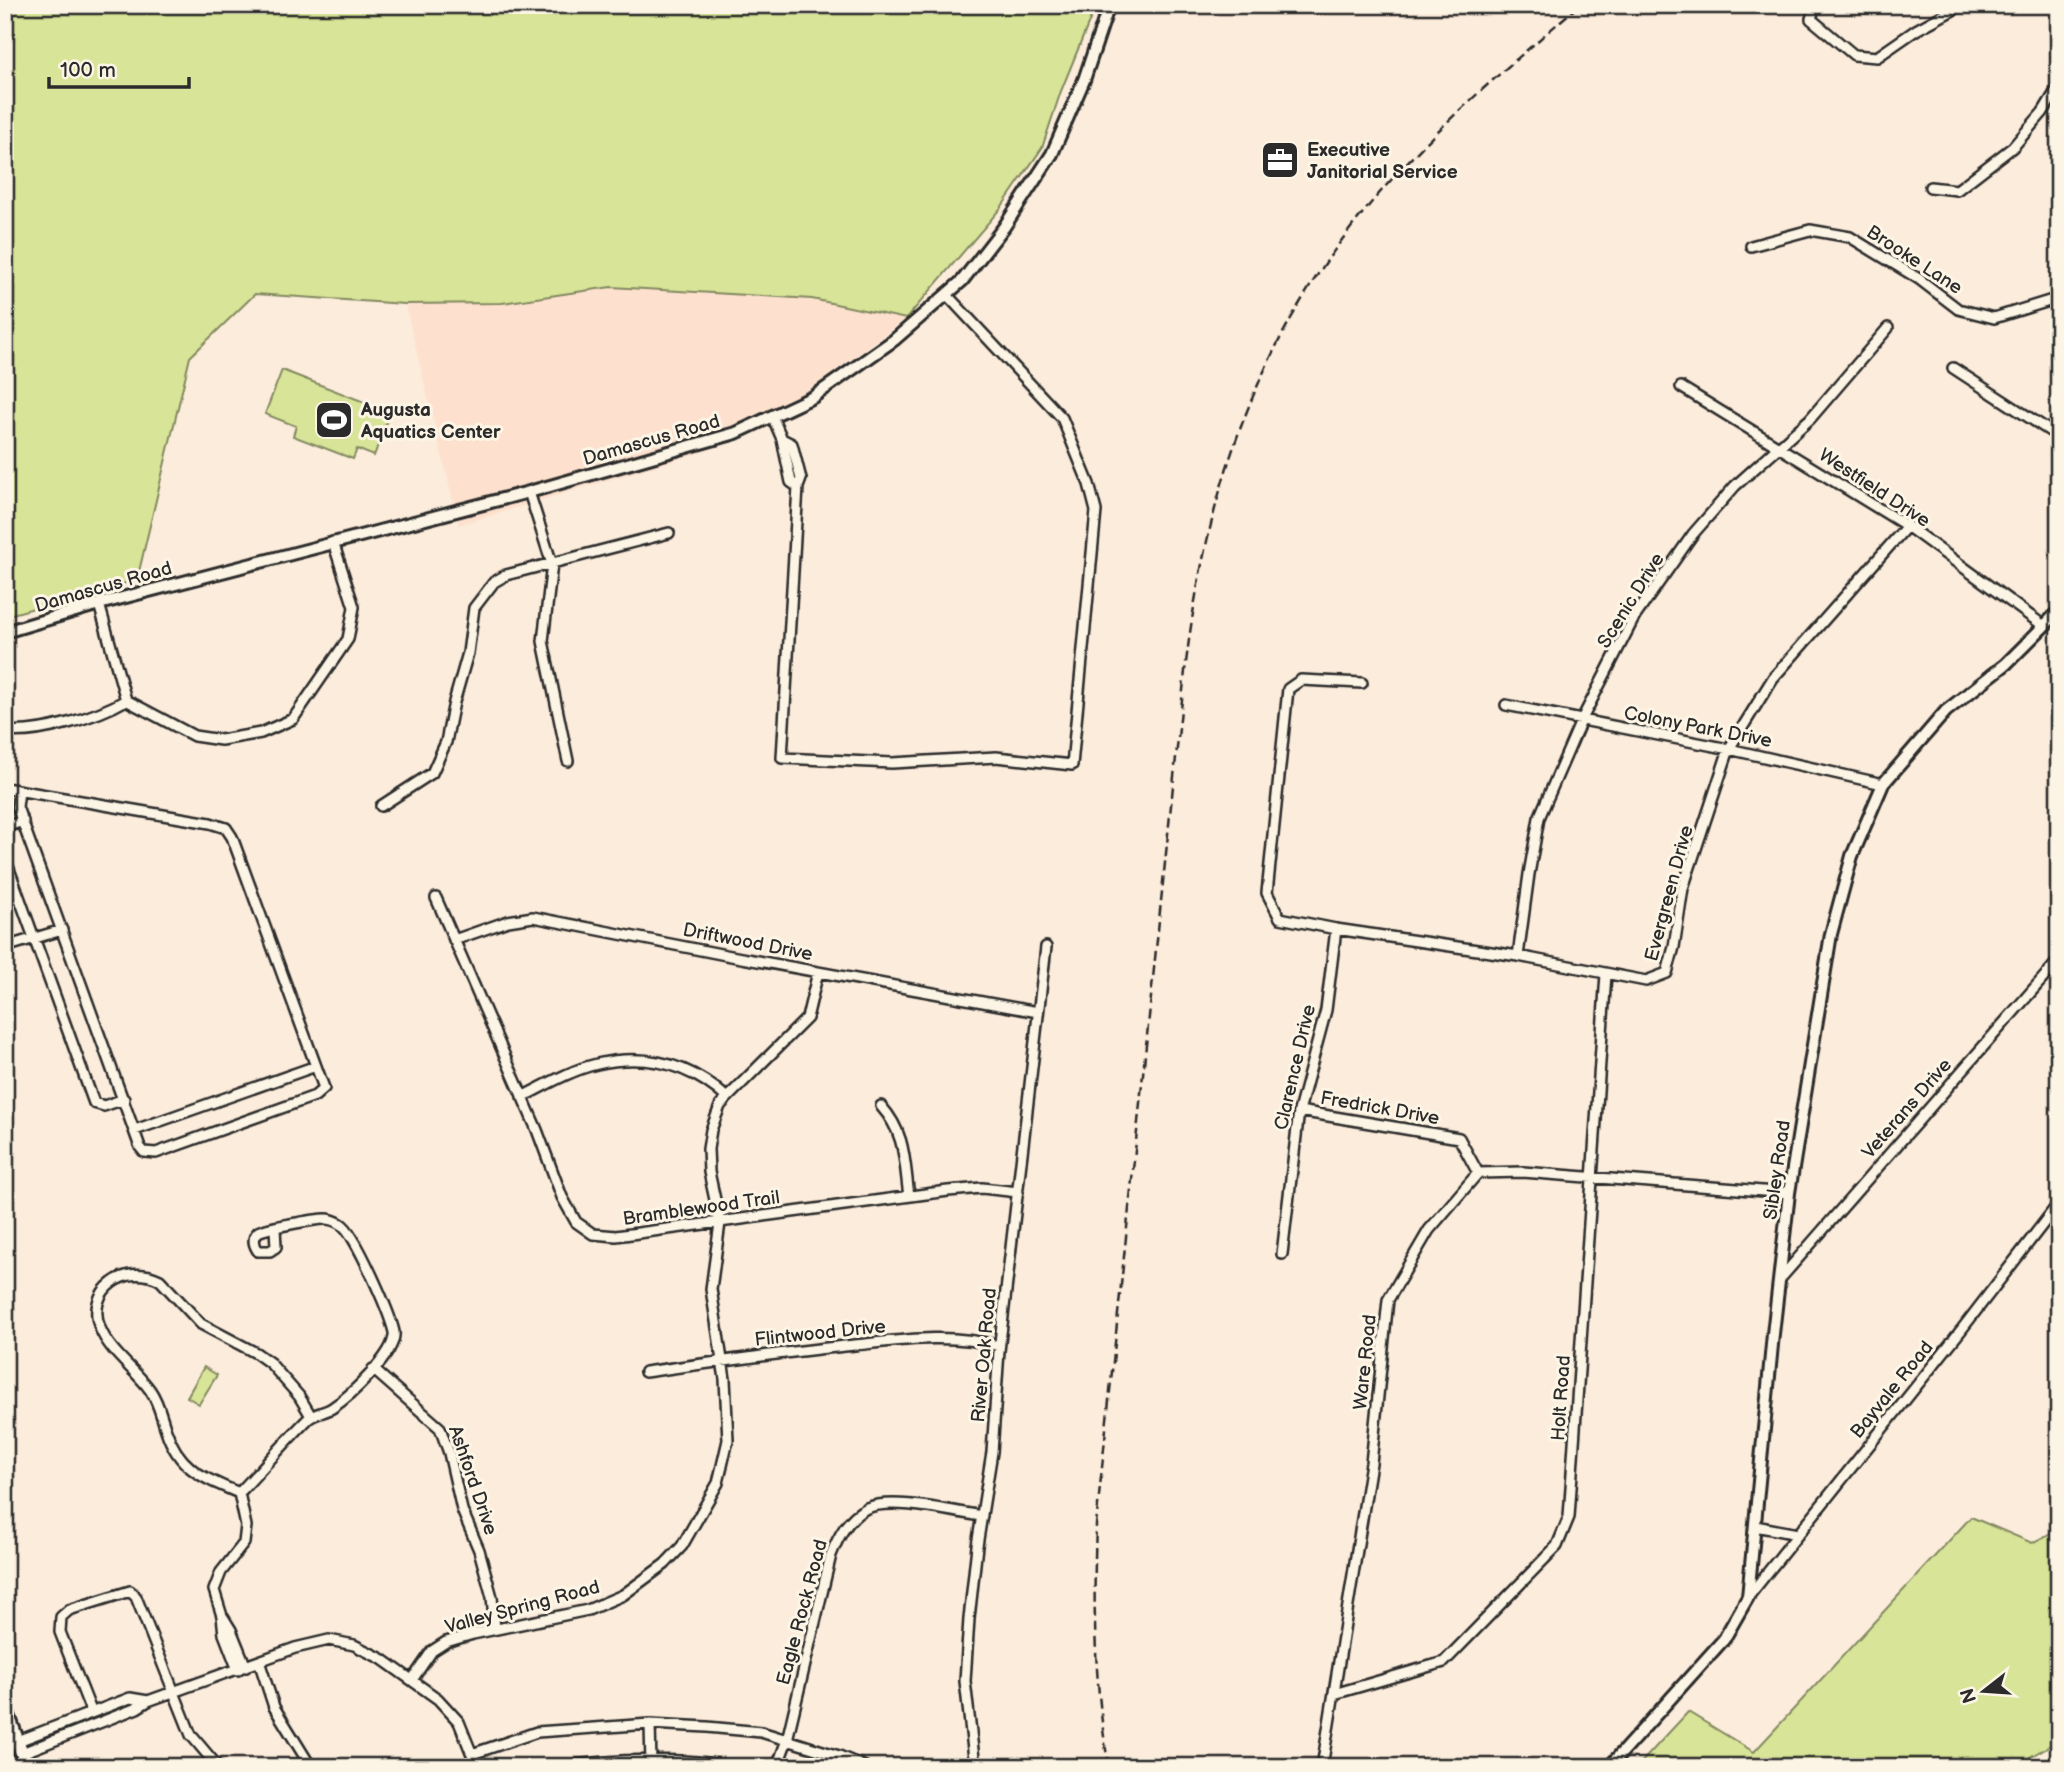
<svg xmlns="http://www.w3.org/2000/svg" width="2064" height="1772" viewBox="0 0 2064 1772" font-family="'Balsamiq Sans',sans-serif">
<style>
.built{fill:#fde1ce}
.green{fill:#d8e497;stroke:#828861;stroke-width:2}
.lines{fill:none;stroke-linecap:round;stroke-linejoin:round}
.minor-casing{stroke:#2b2b2b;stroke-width:14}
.tertiary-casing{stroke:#2b2b2b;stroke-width:16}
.secondary-casing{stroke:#2b2b2b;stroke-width:18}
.minor{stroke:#fcf5e5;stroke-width:9}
.tertiary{stroke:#fcf5e5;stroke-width:10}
.secondary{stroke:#fcf5e5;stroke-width:12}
.rail{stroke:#2b2b2b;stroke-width:2.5;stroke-dasharray:10 5;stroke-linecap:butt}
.labels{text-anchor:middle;stroke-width:6;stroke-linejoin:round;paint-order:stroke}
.poi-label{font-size:19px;font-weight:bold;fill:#2b2b2b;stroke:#fcf5e5;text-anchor:start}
.street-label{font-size:19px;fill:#2b2b2b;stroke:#fcf5e5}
</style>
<rect width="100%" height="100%" fill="#fcecdb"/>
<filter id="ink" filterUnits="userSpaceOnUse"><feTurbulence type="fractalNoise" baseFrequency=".0143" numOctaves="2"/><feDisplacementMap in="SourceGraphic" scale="14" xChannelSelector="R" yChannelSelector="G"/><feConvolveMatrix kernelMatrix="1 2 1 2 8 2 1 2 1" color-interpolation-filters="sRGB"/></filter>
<g filter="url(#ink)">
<!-- built -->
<path class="built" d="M611 287 812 299 906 319 815 386 718 447 459 525 405 304 502 303Z"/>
<!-- green -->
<path class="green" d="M5 5H1096L1061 91 1042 148 1000 209 906 319 812 299 611 287 502 303 405 304 255 294 190 357 137 580 5 616Z
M282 370 390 412 374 456 357 449 353 459 293 436 296 426 265 414Z
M204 1367 217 1375 199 1404 187 1397Z
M1971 1517 2032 1543 2059 1529V1740L2013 1767H1637L1688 1712 1754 1752Z"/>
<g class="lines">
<defs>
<path id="minor" d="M1815 5 1811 19 1854 55 1877 57 1916 30 1962 5
M1930 187 1957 190 2013 147 2043 112 2059 86
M1751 246 1810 230 1850 237 1919 279 1958 309 1994 318 2059 298
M1953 368 2059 437
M1681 387 1907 526 2044 626
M772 416 782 439 791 482 798 487 801 479 792 444 782 439
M798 487 782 758 892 763 996 757 1072 765 1096 511 1089 484 1062 418 947 295
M529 492 552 564 543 641 568 761
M99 604 126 700 194 736 221 740 261 733 293 719 348 639 354 607 333 542
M1362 683 1301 680 1288 689 1267 893 1280 918 1336 929 1518 956 1646 981 1667 973 1674 947 1683 888 1729 749 1773 678 1907 526
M1506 705 1729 749 1883 784
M5 731C38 735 97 717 126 700
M5 788 210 823 226 828 232 837 324 1088 315 1096 156 1153 144 1152 140 1147 17 807 19 791
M381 806 432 773 446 742 454 702 468 653 474 608 494 582 506 575 669 533
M5 827 23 821
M5 858 94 1103 104 1106 124 1099
M436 898 537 1130 562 1197 576 1222 593 1234 616 1236 948 1191 982 1188 1018 1192
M454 940 508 921 533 917 736 957 1038 1012
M5 947 62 930
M1518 956 1529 874 1539 818 1581 721 1634 618 1693 534 1735 486 1810 419 1888 328
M522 1097C546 1085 571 1070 597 1064 646 1053 690 1064 727 1098
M881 1106C906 1134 904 1160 909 1196
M1299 1111 1459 1138 1478 1173
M135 1130 316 1066
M1282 1254 1299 1111 1326 1010 1336 929
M1780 1279 2059 960
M373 1369 440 1428 449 1453 462 1510 479 1550 492 1597 495 1629
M645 1372C715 1362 785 1352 855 1345 903 1340 952 1333 999 1346
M239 1493C262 1469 284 1443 308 1419 315 1413 324 1413 332 1408 349 1397 397 1353 394 1332 390 1314 355 1232 341 1224 336 1221 331 1219 326 1219 316 1219 264 1228 258 1232 252 1238 254 1245 258 1251H270L276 1247 275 1228
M1755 1526 1798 1534
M1748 1597 1962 1329 2059 1203
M223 1617 231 1630 246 1667
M259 1661 274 1707 311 1767
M238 1670 224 1634 222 1616 214 1590 221 1572 244 1543 246 1526 239 1493C204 1478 179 1470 166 1430 161 1416 159 1403 150 1390 135 1369 110 1353 100 1328 85 1290 126 1262 160 1280L201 1324 256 1353 270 1363 299 1396 311 1416
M412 1680 432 1651 446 1642 473 1634 588 1610 623 1595 665 1564 682 1546 718 1483 728 1440 725 1379 711 1289 720 1223 709 1172 708 1149 711 1130 720 1106 727 1098 807 1018 818 972
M1334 1694 1444 1662 1557 1546 1569 1517 1606 974
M91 1711 60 1632 61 1617 69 1610 130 1591 136 1597 191 1735 218 1767
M650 1724 651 1765
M18 1741 130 1698 148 1701 295 1648 329 1640 354 1645 382 1659 438 1699 459 1722 477 1767
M22 1753 137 1708 148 1701
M472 1754 537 1732 650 1724 707 1727 761 1732 839 1756 865 1767
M561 1767C611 1759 685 1757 735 1767
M777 1767 787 1740 831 1555C838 1537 848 1517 867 1508 893 1497 953 1512 982 1516
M975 1767 965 1681 969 1619 977 1546 992 1452 999 1351 1046 947
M1322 1767 1371 1463 1388 1300 1429 1230 1478 1173 1523 1172 1789 1193"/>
<path id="tertiary" d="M5 632 99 604 529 492 736 433 813 397 894 340 962 281 1004 227 1052 154 1084 80 1109 5
M1609 1767 1724 1639 1748 1597 1773 1334 1789 1193 1831 934 1852 856 1883 784 1946 711 2006 664 2059 611"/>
<path id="secondary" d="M5 1707 27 1767"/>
</defs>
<!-- minor casing -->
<use href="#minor" class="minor-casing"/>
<!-- tertiary casing -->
<use href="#tertiary" class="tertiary-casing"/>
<!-- secondary casing -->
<use href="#secondary" class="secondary-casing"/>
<!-- minor -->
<use href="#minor" class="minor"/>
<!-- tertiary -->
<use href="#tertiary" class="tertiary"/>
<!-- secondary -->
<use href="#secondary" class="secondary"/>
<!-- rail -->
<path class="rail" d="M1109 1767C1094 1686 1093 1607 1096 1525L1185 671C1207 483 1263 320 1393 178 1449 115 1515 61 1579 5"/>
</g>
</g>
<!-- icons -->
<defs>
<symbol id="office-square" viewBox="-11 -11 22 22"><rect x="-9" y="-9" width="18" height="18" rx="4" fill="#2b2b2b" stroke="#fcf5e5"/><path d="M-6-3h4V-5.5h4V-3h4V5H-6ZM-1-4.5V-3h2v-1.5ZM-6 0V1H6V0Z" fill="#fff"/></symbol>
<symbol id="stadium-square" viewBox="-11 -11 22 22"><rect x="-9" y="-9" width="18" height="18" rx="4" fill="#2b2b2b" stroke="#fcf5e5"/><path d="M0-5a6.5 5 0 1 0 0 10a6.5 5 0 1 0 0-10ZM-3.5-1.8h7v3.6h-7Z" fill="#fff"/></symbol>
</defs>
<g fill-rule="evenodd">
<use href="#office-square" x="1258" y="138" width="44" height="44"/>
<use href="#stadium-square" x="312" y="398" width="44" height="44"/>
</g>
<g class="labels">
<!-- poi labels -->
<g class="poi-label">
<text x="1307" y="156">Executive<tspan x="1307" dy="22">Janitorial Service</tspan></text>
<text x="361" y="416">Augusta<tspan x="361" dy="22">Aquatics Center</tspan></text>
</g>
<!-- street labels -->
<g class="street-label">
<text transform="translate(1915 259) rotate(33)" y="7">Brooke Lane</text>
<text transform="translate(651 439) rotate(-16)" y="7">Damascus Road</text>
<text transform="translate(1875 487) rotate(33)" y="7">Westfield Drive</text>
<text transform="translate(103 586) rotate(-16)" y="7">Damascus Road</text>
<text transform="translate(1630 600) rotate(-58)" y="7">Scenic Drive</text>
<text transform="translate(1698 726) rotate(11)" y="7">Colony Park Drive</text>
<text transform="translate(1668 893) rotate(-75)" y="7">Evergreen Drive</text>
<text transform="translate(748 941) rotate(11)" y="7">Driftwood Drive</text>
<text transform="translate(1294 1067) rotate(-77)" y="7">Clarence Drive</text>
<text transform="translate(1380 1107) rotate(10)" y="7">Fredrick Drive</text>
<text transform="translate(1906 1108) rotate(-49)" y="7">Veterans Drive</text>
<text transform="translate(1776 1170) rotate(-82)" y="7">Sibley Road</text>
<text transform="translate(701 1207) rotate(-8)" y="7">Bramblewood Trail</text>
<text transform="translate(820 1332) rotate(-6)" y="7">Flintwood Drive</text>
<text transform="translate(983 1355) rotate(-85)" y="7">River Oak Road</text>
<text transform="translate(1364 1362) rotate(-84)" y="7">Ware Road</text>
<text transform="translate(1891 1389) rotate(-51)" y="7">Bayvale Road</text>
<text transform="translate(1560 1398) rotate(-86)" y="7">Holt Road</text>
<text transform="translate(474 1480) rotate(71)" y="7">Ashford Drive</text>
<text transform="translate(522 1606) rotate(-15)" y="7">Valley Spring Road</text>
<text transform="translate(801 1612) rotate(-75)" y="7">Eagle Rock Road</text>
</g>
</g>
<!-- margin -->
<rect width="2064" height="1772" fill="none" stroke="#fcf5e5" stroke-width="28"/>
<rect x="14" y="14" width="2036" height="1744" fill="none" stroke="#2b2b2b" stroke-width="2.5" filter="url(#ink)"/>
<!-- north arrow -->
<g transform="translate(1984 1691) rotate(253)" stroke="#fcf5e5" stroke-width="5" paint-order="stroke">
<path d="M0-5L12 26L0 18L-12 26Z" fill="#2b2b2b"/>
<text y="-10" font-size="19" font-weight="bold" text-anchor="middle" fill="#2b2b2b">N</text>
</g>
<!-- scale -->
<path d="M49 77v10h140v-10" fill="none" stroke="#2b2b2b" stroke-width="3.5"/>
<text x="60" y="77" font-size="21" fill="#2b2b2b" stroke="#fcf5e5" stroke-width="5" paint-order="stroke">100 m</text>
</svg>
